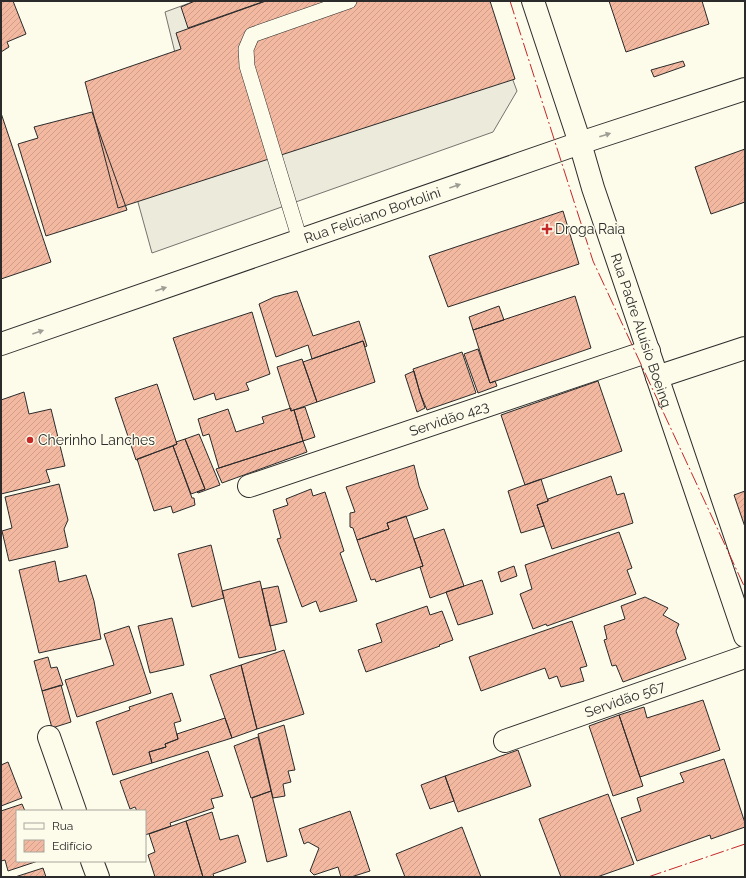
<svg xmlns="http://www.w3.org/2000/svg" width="746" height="878" viewBox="0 0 746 878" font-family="Raleway,sans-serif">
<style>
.parking{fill:#eceadb;stroke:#74746e}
.building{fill:url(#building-hatch);stroke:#2b2b2b}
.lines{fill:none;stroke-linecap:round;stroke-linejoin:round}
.lane-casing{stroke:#2b2b2b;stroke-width:16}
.street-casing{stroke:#2b2b2b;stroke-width:24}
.secondary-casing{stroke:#2b2b2b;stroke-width:24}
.primary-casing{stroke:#2b2b2b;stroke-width:24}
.lane{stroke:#fdfbea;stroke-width:15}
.street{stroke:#fdfbea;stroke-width:22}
.secondary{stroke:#fdfbea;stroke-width:22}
.primary{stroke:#fdfbea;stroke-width:22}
.power{stroke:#c62828;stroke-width:1;stroke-dasharray:14 3 2 3;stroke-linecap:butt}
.oneway{fill:#9e9d94}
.poi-dot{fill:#c62828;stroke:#fdfbea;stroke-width:1.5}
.labels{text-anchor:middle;stroke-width:3;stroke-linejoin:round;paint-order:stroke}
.street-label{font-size:14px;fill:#2b2b2b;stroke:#fdfbea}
.poi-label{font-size:14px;fill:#2b2b2b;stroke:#fdfbea;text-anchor:start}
</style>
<defs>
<pattern id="building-hatch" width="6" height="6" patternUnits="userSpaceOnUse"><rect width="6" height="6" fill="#f2b8a0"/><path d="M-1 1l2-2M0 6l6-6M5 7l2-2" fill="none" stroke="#d09e8a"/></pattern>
</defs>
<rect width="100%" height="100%" fill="#fdfbea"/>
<!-- parking -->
<path class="parking" d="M195 1H483L517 91 493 132 152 253 106 86 178 65 165 12Z"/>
<!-- building -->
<path class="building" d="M1 1H13L26 34 7 42 9 47 1 52Z
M195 1H265L188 28 181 7Z
M266 1H490L515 79 118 208 85 82 181 49 176 33Z
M609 1H702L709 24 626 52Z
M683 61 685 66 654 77 651 70Z
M92 112 127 210 46 236 18 144 38 138 34 127Z
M1 113 51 262 1 279Z
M745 149V202L711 214 695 167Z
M563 211 579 264 448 307 429 256Z
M297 291 313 336 359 321 367 346 365 347 363 341 312 359 308 345 276 357 259 304 274 297Z
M575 296 591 348 490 383 473 330Z
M499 306 504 320 473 330 469 317Z
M252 312 270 374 246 383 249 390 216 400 214 393 194 400 173 338Z
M363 341 375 382 317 402 303 362Z
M478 349 490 383 495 381 497 386 478 393 464 354Z
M462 352 476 393 427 410 420 393 413 369Z
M302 359 317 402 291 411 277 367Z
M414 371 420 393 425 408 417 412 405 375Z
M598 381 622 451 525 485 501 415Z
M157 384 177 444 136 460 115 398Z
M24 392 29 414 51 409 65 466 46 470 50 482 1 494V400Z
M305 407 315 437 303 441 294 410Z
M291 408V411L294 410 303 441 219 468 209 434 203 436 198 419 228 409 236 432 264 423 262 417Z
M199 434 220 485 198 493 197 492 205 489 185 439Z
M185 439 205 489 191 494 173 446 177 444 176 442Z
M303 441 307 452 222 483 216 469Z
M173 446 192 498H194L195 505 173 513 171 506 154 511 137 459Z
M414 465 419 486 428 509 387 523 389 529 357 540 353 528 350 527V513L355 512 346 487Z
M611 476 617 495 624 493 633 523 552 549 537 505 548 501V499Z
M541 479 548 501 537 505 544 526 521 533 508 491Z
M59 484 68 520 64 529 68 547 9 561 2 531 12 528 5 497Z
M311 489 313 496 325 492 344 551 340 553 357 601 320 612 316 601 302 607 277 539 281 538 273 510 288 505 286 499Z
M745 491V527L734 495Z
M406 516 423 566 376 582 375 579 371 580 357 540 389 529 387 523Z
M444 529 464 586 430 598 420 567 423 566 414 539Z
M619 532 632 568 627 570 636 594 547 626 546 624 533 629 520 594 532 589 525 565Z
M211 545 224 598 192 607 178 554Z
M55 561 59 582 86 575 94 601 101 639 39 653 19 570Z
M514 566 517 576 501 582 498 572Z
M482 580 493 614 458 625 446 592Z
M260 581 276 650 239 658 222 591Z
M278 586 287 622 270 626 262 589Z
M645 597 668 608 663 615 679 624 676 631 686 659 623 682 616 665 612 666 604 640 607 639 604 626 625 619 621 606Z
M427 606 430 615 442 611 453 640 439 645 440 646 366 672 358 650 382 642 376 624Z
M172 618 184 665 150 673 138 626Z
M572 621 587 666 580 668 584 681 561 687 557 676 549 679 545 668 481 691 469 657Z
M129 626 151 693 77 717 65 680 114 665 104 634Z
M284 650 304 714 257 729 241 665Z
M48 657 51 668 57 667 63 685 42 691 34 661Z
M241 665 257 729 232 738 210 675Z
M61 685 71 722 52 728 42 691Z
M172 693 181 721 174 723 178 739 165 744 166 747 149 752 152 763 113 775 96 722 130 710 129 707Z
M703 700 720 750 640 777 619 715 644 707 647 718Z
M619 715 643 786 613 796 589 726Z
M225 718 232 738 152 763 149 752 166 747 165 744 178 739 177 734Z
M284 725 295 770 288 771 291 782 283 784 285 796 273 798 258 734Z
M258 737 271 791 251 798 234 746Z
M518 750 531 786 458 812 445 776Z
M208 751 223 796 211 799 214 808 170 823 171 826 145 835V811H137L135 807 130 809 120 781Z
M724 759 745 823V827L711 839 710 835 637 861 621 818 641 811 637 798 684 782 680 773Z
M8 762 22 798 1 806V765Z
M445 776 454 801 430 809 421 785Z
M271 791 287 856 267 862 252 798Z
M608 794 634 864 597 877H561L539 819Z
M22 804 25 811H17V861H38L8 871 5 860 1 861V811Z
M350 811 370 871 351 877H341L338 867 314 875 310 871 319 848 308 842 304 844 299 829Z
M212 812 220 840 238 835 246 862 213 874 214 877H203L186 821Z
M186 821 203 877H155L148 855 155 852 149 834Z
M462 827 481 877H405L396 854Z
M43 868 46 877H15Z"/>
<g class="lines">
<defs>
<path id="lane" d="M300 240 247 66 246 49 252 35 349 1"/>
<g id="street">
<path id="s1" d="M580 143 593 188 745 636"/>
<path d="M657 377 745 348"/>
<path id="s2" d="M249 486 649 351"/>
<path d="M49 737 75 811"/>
<path id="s3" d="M505 741 745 657"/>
<path d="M92 861 98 877"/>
</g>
<path id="secondary" d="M533 1 580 143"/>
<g id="primary">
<path id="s4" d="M1 344 580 143 745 89"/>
</g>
</defs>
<!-- lane casing -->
<use href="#lane" class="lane-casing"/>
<!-- street casing -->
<use href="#street" class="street-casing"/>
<!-- secondary casing -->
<use href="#secondary" class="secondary-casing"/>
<!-- primary casing -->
<use href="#primary" class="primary-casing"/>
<!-- lane -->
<use href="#lane" class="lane"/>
<!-- street -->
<use href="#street" class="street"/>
<!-- secondary -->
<use href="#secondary" class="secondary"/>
<!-- primary -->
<use href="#primary" class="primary"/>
<!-- power -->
<path class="power" d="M510 1 593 261 745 588
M648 877 745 844"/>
</g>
<!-- one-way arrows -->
<defs><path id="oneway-solid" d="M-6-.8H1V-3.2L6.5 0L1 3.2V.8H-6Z"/></defs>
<g class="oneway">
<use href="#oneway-solid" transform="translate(605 135) rotate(-18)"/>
<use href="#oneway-solid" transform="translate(455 186) rotate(-19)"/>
<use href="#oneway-solid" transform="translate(161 289) rotate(-19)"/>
<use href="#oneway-solid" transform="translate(38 332) rotate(-19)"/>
</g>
<!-- markers -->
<g class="poi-dot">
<path d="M545 223h4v4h4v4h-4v4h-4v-4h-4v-4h4z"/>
<circle cx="30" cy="440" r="4"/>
</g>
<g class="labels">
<!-- street labels -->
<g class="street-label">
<text dy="5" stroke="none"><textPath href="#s4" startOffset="393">Rua Feliciano Bortolini</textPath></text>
<text dy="5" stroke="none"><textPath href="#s1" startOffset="197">Rua Padre Aluísio Boeing</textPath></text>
<text dy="5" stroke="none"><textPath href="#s2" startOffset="211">Servidão 423</textPath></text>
<text dy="5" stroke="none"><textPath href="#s3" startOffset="127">Servidão 567</textPath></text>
</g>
<!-- poi labels -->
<g class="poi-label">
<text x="555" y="234">Droga Raia</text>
<text x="38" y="445">Cherinho Lanches</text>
</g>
</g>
<!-- border -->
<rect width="746" height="878" fill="none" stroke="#2b2b2b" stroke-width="4"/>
<!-- legend -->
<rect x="16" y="810" width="130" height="52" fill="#fdfbea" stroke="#a9a89e"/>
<rect x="24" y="823" width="20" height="6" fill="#fdfbea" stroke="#a9a89e"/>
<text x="52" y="830" font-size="12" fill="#2b2b2b">Rua</text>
<rect x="24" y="840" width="20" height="12" fill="url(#building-hatch)" stroke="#a9a89e"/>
<text x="52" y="850" font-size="12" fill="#2b2b2b">Edifício</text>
</svg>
